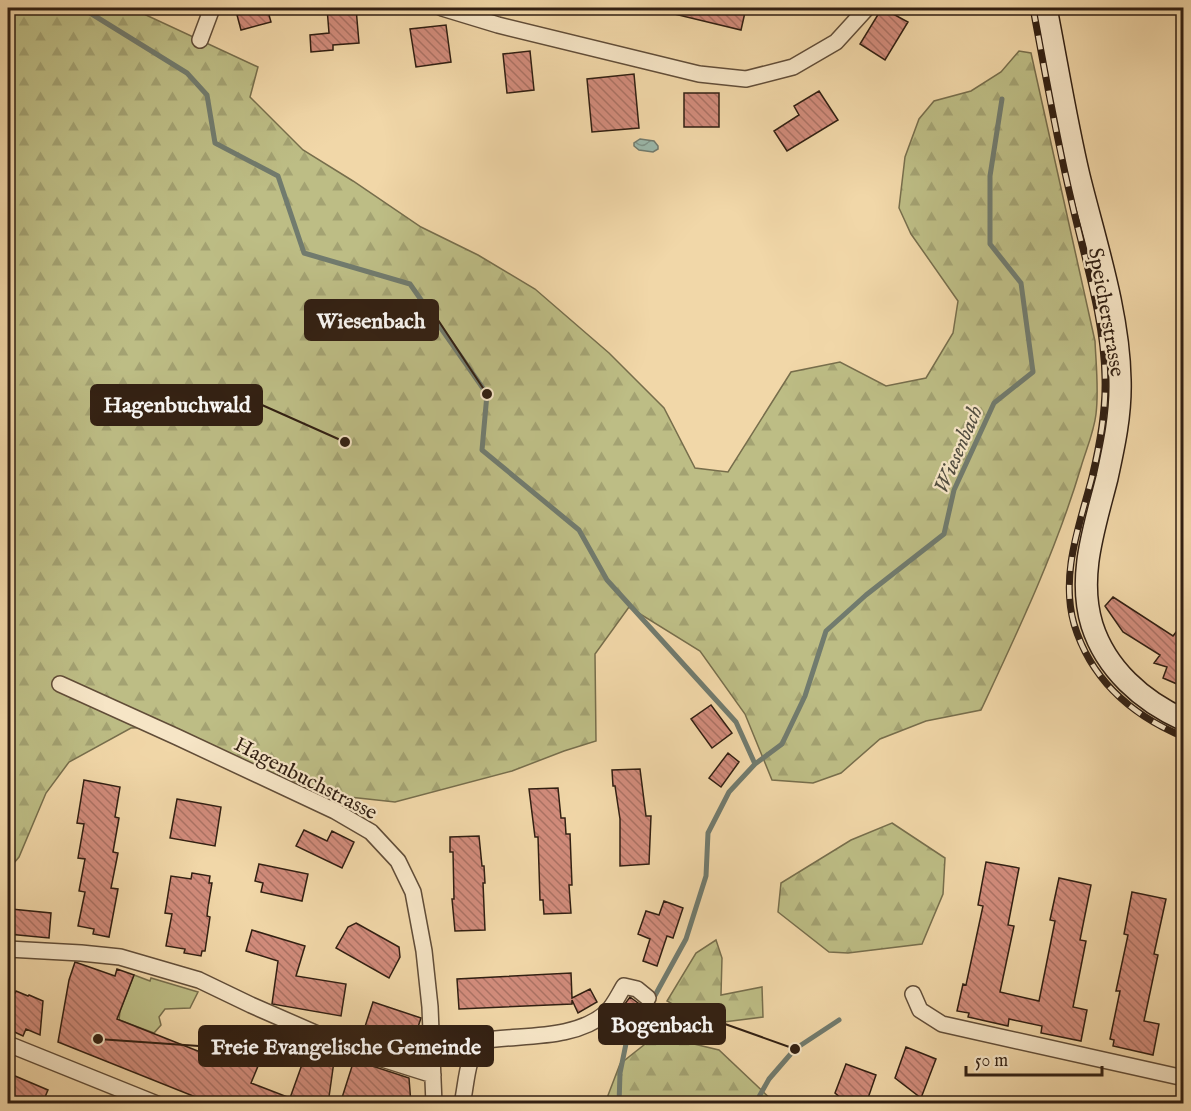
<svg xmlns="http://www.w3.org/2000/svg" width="1191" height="1111" viewBox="0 0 1191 1111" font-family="'IM FELL English',serif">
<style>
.forest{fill:url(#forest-firs);stroke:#776e4c;stroke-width:1.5}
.green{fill:#bdbd85;stroke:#776e4c;stroke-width:1.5}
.water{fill:url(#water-waves);stroke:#717b6e;stroke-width:1.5}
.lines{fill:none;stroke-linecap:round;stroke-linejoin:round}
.stream{stroke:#717b6e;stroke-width:5}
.building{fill:url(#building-back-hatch);stroke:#311f12;stroke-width:1.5}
.minor-casing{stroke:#614d38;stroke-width:18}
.secondary-casing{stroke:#311f12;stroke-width:24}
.minor{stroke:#f6e5c6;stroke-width:15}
.secondary{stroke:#f6e5c6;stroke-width:21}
.rail-casing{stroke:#311f12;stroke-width:7}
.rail{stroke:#f6e5c6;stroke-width:4.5;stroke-dasharray:14;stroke-linecap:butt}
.labels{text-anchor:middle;stroke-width:4.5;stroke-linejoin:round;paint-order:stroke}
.street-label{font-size:21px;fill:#311f12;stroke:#f6e5c6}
.water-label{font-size:22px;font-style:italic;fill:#514d40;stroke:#f6e5c6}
.leader{fill:none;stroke:#311f12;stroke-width:2}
.callout-dot{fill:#311f12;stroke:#f6e5c6;stroke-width:2}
.callout{fill:#311f12;stroke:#311f12;stroke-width:2}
.callout-label{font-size:22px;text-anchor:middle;font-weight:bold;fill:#fff}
</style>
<defs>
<pattern id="forest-firs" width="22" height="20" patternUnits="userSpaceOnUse" patternTransform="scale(1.5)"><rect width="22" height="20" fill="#bdbd85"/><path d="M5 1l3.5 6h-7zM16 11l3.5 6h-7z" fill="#a3a272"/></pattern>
<pattern id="water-waves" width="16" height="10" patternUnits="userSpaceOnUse" patternTransform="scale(1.5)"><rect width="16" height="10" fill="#9bb9ac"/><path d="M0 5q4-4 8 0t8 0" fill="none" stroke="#7f968b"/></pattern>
<pattern id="building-back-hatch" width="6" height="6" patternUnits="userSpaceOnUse" patternTransform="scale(1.5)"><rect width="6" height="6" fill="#d28c7c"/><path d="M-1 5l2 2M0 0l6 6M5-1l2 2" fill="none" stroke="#ab7264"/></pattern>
</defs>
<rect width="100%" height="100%" fill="#f1d7a8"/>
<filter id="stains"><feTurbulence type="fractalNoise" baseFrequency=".00333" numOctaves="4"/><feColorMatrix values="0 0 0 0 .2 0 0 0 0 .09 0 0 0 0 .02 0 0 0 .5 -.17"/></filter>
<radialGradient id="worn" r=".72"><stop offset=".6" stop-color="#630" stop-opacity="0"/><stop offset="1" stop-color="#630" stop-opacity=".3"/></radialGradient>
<!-- forest -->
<path class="forest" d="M8 8H131L258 67 250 97 303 150 353 181 421 227 478 255 535 289 609 353 664 408 695 468 728 472 791 372 840 362 886 386 926 378 953 333 958 301 911 234 899 208 905 157 919 119 934 101 971 91 1001 72 1019 51 1031 53 1095 341C1096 365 1099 390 1096 414 1094 432 1086 450 1081 467 1056 551 1018 631 981 710L926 721 880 739 841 773 813 783 772 780 745 714 700 651 629 607 595 654 596 741 564 751 512 771 395 802 340 796 264 771 213 748 172 726 131 728 69 762 46 793 19 857 8 870Z
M892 823 945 858 943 894 922 944 848 953 829 952 778 912 781 883 851 840Z
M716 940 722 958 721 995 762 987 763 1017 708 1024 667 1001 696 953Z
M654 1037 673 1039 719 1050 775 1103H610L607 1098 620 1064Z"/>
<!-- green -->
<path class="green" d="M134 975 150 981 151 978 198 992 190 1008 165 1009 159 1017 161 1025 154 1033 119 1020 120 1011Z"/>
<!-- water -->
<path class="water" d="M640 139 654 141 658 146V149L653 152 639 150 634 146V143Z"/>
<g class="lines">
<!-- stream -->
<path class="stream" d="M82 8 187 73 207 95 215 143 278 176 304 253 410 284 487 394 482 450 579 530 607 580 736 722 755 764
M619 1104 620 1073 628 1034 647 1010 686 939 706 876 708 833 729 792 755 764 782 744 805 696 826 631 866 595 944 534 954 490 994 403 1033 372 1021 283 990 244V176L1002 99
M755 1104 769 1079 795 1049 839 1020"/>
</g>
<!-- building -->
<path class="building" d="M242 8H267L271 22 241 30 237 15 243 13Z
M327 8H356L359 43 333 45V50L311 52 310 35 329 33Z
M671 8H746L741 30 670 13Z
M882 8 908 22 885 60 860 44Z
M446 25 451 62 416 67 410 29Z
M530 51 534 90 507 93 503 54Z
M634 74 639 128 592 132 587 79Z
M819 91 838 120 787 151 774 131 799 115 794 106Z
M684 93H719V127H684Z
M1113 597 1173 636 1184 622V687L1163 678 1167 667 1154 663 1160 655 1123 632 1105 606Z
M711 705 732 733 712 748 691 719Z
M728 753 739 762 721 787 709 778Z
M640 769 646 816H651L649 864 620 866V819L615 786H613L612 770Z
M84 780 120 787 115 817 119 818 113 852 118 853 111 888 118 889 109 937 93 934 94 929 78 926 85 892 79 891 85 859 78 858 84 824 77 823Z
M558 788 561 818H565L566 834H570L572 885H569L571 913 544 914 543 900H540L538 837H535L529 789Z
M177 799 221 807 215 846 170 838Z
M304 830 327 841 332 831 354 842 342 868 296 846Z
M479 836 482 866H484L485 883H483L485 930 455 931 452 899H454L453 852H450V837Z
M986 862 1019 868 1008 925 1014 926 1000 992 1039 1001 1055 921 1050 920 1059 878 1091 885 1080 940 1086 941 1073 1007 1087 1010 1081 1041 1041 1033 1042 1026 1009 1019 1008 1026 968 1017 969 1013 957 1011 963 984 966 985 983 906 978 905Z
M259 864 308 874 302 901 261 892 263 883 255 881Z
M192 873 210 876 209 883H212L208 907 207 916 210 917 205 951H202L201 956 184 953 185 949 166 946 172 914 165 913 171 876 191 879Z
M1132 892 1166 899 1154 954 1158 955 1144 1021 1159 1024 1153 1055 1113 1046 1114 1040 1110 1039 1120 991H1116L1128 935 1124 934Z
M664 901 683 908 673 938 667 936 657 966 643 961 650 939 638 934 646 911 659 915Z
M11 909 51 913 49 938 8 934Z
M356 923 399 947 400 957 389 978 336 948 348 927Z
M252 930 305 946 296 976 346 984 341 1016 272 1004 278 961 246 951Z
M75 962 115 976 117 969 134 975 117 1019 228 1063 233 1048 261 1059 251 1083 290 1098 309 1045 335 1054 328 1104H213L58 1042 69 980Z
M571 973 572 998 590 989 597 1002 578 1013 572 1000V1004L459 1009 457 979Z
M8 990 15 993 16 991 28 996 29 995 43 1001 40 1035 26 1029 23 1036 8 1029Z
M630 997 642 1006 627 1025 616 1016Z
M373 1002 421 1018 408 1057 360 1042Z
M906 1047 936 1059 921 1098 895 1078Z
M354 1060 409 1078 411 1104H340Z
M846 1064 876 1075 866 1104H848L835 1093Z
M8 1073 48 1090 42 1104H8Z"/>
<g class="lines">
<defs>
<path id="minor" d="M442 8 498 25 699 74 746 79 793 67 836 42 867 8
M200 40 212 8
M60 684 177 737 335 811 371 832 398 861 413 892 424 951 430 1007 434 1104
M8 949 81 953 120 957 199 980 251 1005 354 1050 433 1075
M913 994 920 1010 942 1024 1184 1078
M8 1044 157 1104
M462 1104C467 1082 466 1058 481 1041 520 1034 573 1041 606 1013 613 1007 619 994 624 986L637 989 648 998"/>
<path id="secondary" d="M1046 8C1057 64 1066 121 1079 176 1095 241 1119 313 1120 380 1121 414 1114 446 1107 478 1095 526 1077 576 1092 625 1106 669 1142 701 1184 720"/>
</defs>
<!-- minor casing -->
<use href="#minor" class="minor-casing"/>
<!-- secondary casing -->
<use href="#secondary" class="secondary-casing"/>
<!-- minor -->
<use href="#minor" class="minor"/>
<!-- secondary -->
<use href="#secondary" class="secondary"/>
<defs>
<path id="rail" d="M1033 8C1045 72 1056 136 1071 199 1084 258 1104 317 1105 378 1106 411 1100 444 1092 477 1080 524 1060 574 1074 624 1091 680 1131 715 1184 737"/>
</defs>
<!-- rail casing -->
<use href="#rail" class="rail-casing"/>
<!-- rail -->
<use href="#rail" class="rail"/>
</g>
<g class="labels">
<!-- street labels -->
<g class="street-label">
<text transform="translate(1107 312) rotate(80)" y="7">Speicherstrasse</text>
<text transform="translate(306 778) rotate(27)" y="7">Hagenbuchstrasse</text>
</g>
<!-- water labels -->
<g class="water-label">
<text transform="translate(957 449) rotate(-67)" y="8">Wiesenbach</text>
</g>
</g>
<!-- callouts -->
<path class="leader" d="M487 394L438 320M345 442L262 405M795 1049L725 1024M98 1039L199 1046"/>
<g class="callout-dot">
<circle cx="487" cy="394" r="6"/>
<circle cx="345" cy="442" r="6"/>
<circle cx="795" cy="1049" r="6"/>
<circle cx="98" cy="1039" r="6"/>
</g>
<g class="callout">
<rect x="305" y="300" width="133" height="40" rx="6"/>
<rect x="91" y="385" width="171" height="40" rx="6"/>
<rect x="599" y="1004" width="126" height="40" rx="6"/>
<rect x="199" y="1026" width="294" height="40" rx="6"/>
</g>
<g class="callout-label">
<text x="371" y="328">Wiesenbach</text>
<text x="177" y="412">Hagenbuchwald</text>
<text x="662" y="1032">Bogenbach</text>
<text x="346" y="1054">Freie Evangelische Gemeinde</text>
</g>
<!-- margin -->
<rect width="1191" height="1111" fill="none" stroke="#f1d7a8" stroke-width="30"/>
<rect x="9" y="9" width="1173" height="1093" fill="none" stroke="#311f12" stroke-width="3"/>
<rect x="15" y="15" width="1161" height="1081" fill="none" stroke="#311f12" stroke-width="1.5"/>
<!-- scale -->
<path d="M966 1066v9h136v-9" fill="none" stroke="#311f12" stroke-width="3"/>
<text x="975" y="1066" font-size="18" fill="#311f12" stroke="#f6e5c6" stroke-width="4.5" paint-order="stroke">50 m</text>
<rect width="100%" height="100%" filter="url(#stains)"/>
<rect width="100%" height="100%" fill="url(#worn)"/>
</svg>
